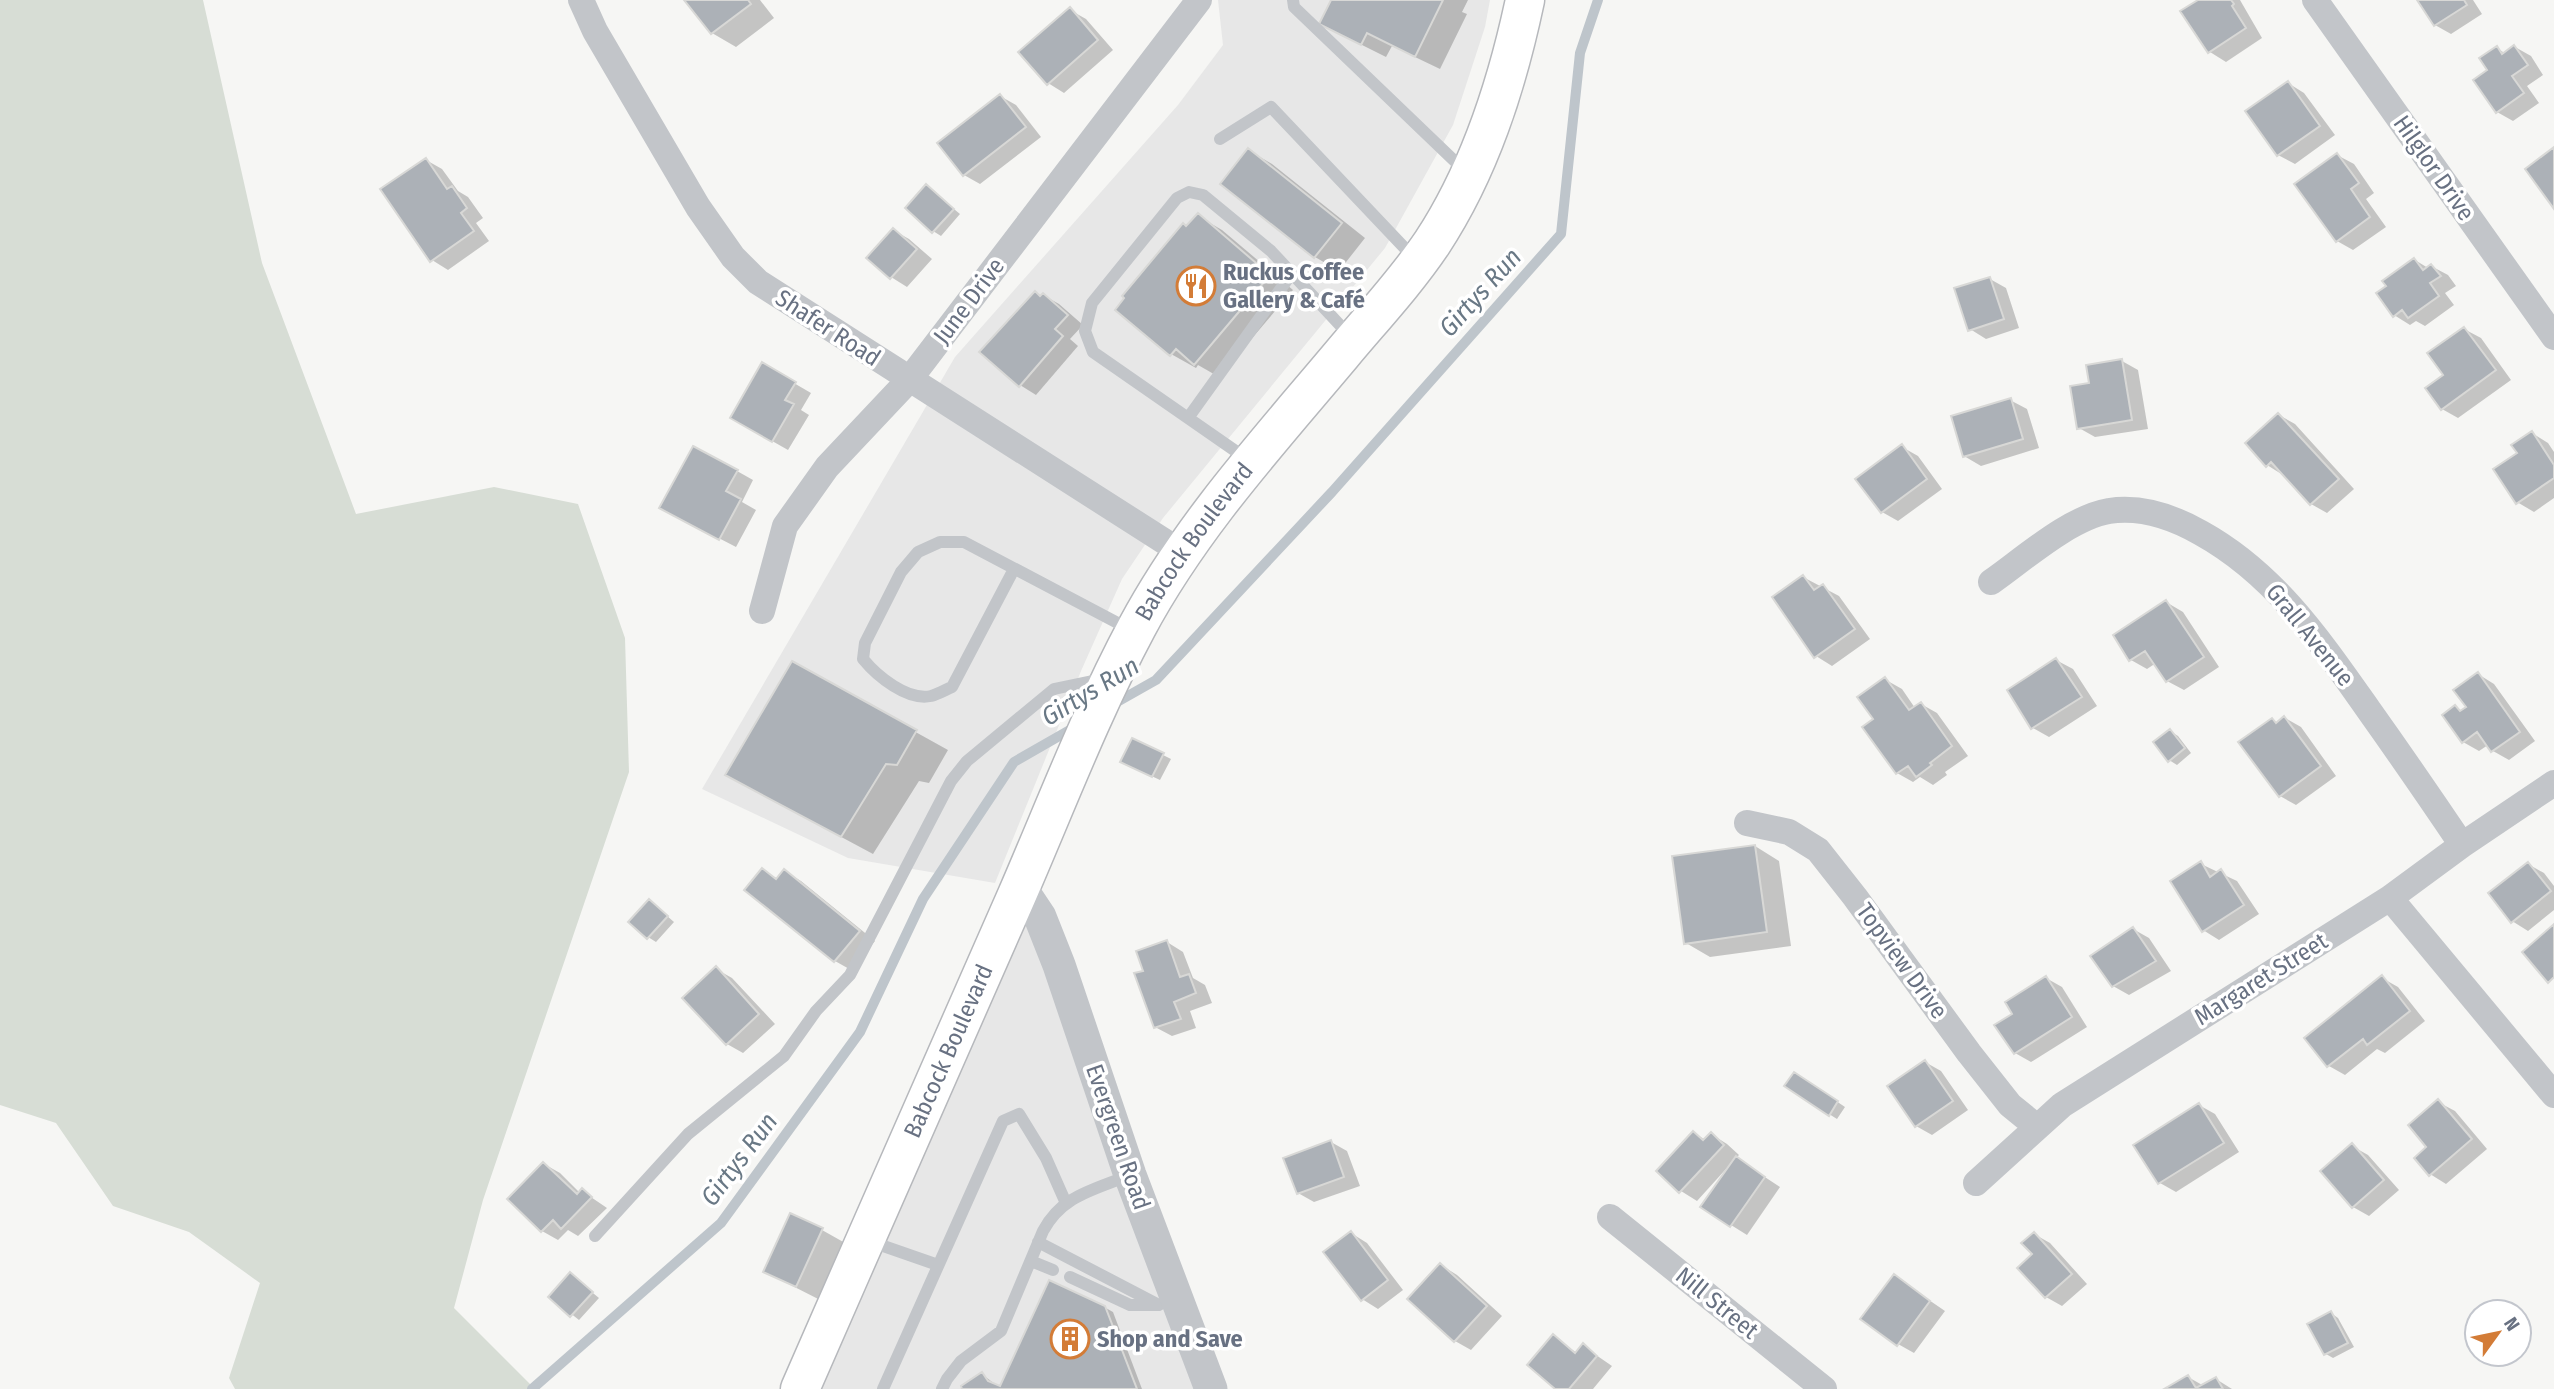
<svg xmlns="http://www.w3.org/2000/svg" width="2554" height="1389" viewBox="0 0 2554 1389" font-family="'Fira Sans Condensed',sans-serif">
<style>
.built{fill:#e7e7e7}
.green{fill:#d7ddd5}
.shadow{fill:#0003}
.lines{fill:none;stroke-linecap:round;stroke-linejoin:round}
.stream{stroke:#bec5cb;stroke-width:10}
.building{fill:#acb1b7;stroke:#d8d8d6;stroke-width:2}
.primary-casing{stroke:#b6b8bc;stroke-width:41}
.service{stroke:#c2c5c9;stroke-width:12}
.minor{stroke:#c2c5c9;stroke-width:26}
.tertiary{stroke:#c2c5c9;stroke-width:33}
.primary{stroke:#fff;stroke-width:38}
.labels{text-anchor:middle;stroke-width:7;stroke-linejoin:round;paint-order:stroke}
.street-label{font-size:24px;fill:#687182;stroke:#fff}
.poi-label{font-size:24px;font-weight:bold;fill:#687182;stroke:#fff;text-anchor:start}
.water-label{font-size:26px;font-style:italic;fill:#697885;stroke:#fff}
</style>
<rect width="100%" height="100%" fill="#f6f6f4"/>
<!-- built -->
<path class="built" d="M1218 0H1490L1485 27 1453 125 1385 248 1163 518 1122 579 1081 671 995 883 848 858 702 789 955 357 1178 105 1223 45Z
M1020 887 1211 1389H800Z"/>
<!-- green -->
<path class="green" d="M0 0H203L262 263 356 514 494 487 578 504 625 638 629 772 483 1200 454 1308 535 1389H235L229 1378 260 1283 189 1232 113 1206 56 1123 0 1105Z"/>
<!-- shadow -->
<path class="shadow" d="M686 0H760L774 18 736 47 712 33Z
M1333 0H1468L1462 12 1467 14 1440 69 1392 46 1386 57 1346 37Z
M2201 0H2240L2262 38 2226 62 2210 52 2183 12Z
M2419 0H2473L2482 14 2451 34 2435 25Z
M1070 10 1086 19 1113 50 1064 93 1048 83Z
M2515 47 2531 56 2543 75 2527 86 2539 103 2513 121 2497 112 2490 70 2497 48 2506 54Z
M2288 83 2304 93 2335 135 2295 164 2278 155Z
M1000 96 1016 105 1041 137 980 184 964 175Z
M1248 150 1272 164 1365 238 1339 271 1315 257 1222 183Z
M2337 155 2354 164 2374 193 2366 199 2386 227 2353 250 2337 241Z
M426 160 442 169 458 191 468 197 483 218 476 223 489 241 448 270 432 260Z
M926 186 960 214 941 236 933 231Z
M1198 216 1222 230 1293 290 1219 377 1198 365 1196 368 1171 354 1127 298Z
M893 230 909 239 932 259 907 287 891 277Z
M2415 260 2428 268 2431 266 2448 275 2456 286 2445 293 2454 305 2425 326 2416 321 2410 325 2394 315Z
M1990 279 2006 288 2019 328 1986 339 1970 329Z
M1043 295 1059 304 1083 325 1070 339 1078 346 1036 395 1020 385Z
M2464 329 2481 338 2511 380 2458 418 2442 409 2445 375Z
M2122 361 2138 370 2148 429 2095 437 2079 428Z
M763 365 811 393 801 410 809 415 788 450 732 418Z
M2010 400 2027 409 2039 448 1981 466 1964 456Z
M2279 415 2295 424 2354 489 2327 513 2311 504 2283 475 2267 465Z
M2532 433 2548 443 2554 452V498L2534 512 2517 502 2519 454Z
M1902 447 1918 456 1942 489 1898 521 1882 512Z
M737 471 753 480 742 502 756 510 736 547 678 517Z
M1803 577 1839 596 1870 639 1832 666 1816 656Z
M2166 602 2183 612 2219 667 2184 690 2167 681 2156 663 2147 669 2131 660Z
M2056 660 2073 669 2097 706 2049 737 2033 728Z
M793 664 948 750 929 783 919 781 873 854 759 793Z
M2478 674 2494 684 2535 741 2509 760 2493 751 2488 745 2479 751 2463 742 2455 707 2462 711 2468 707Z
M1886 680 1902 689 1915 708 1921 704 1937 713 1968 756 1945 772 1947 775 1933 785 1920 777 1913 782 1897 773Z
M2285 718 2301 727 2336 776 2296 805 2280 796 2272 720 2278 723Z
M2170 731 2178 736 2191 753 2177 765 2169 760Z
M1133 740 1171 759 1160 780 1130 766Z
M1755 846 1779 861 1791 946 1710 957 1686 943Z
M2201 864 2237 881 2259 914 2219 940 2203 930Z
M2528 864 2544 873 2554 886V910L2528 931 2512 921Z
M762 870 778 879 784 871 801 881 875 941 851 970 835 961 746 890Z
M650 901 674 922 656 942 648 937Z
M2133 929 2149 938 2171 971 2129 995 2113 986Z
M1167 942 1183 952 1193 978 1205 985 1212 1003 1190 1011 1196 1028 1172 1036 1155 1027 1145 972Z
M716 969 732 978 775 1024 743 1053 727 1044 684 998Z
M2046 978 2062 987 2087 1027 2031 1062 2015 1053 2014 1014Z
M2382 978 2398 987 2425 1021 2385 1053 2377 1049 2345 1075 2329 1066Z
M1925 1062 1941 1071 1968 1110 1932 1135 1916 1126Z
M1802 1078 1845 1107 1837 1119 1829 1114Z
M2438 1102 2455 1111 2487 1149 2446 1184 2430 1174 2429 1148Z
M2199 1105 2215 1114 2239 1152 2176 1192 2160 1183 2135 1146Z
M1693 1133 1706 1140 1711 1134 1727 1144 1739 1155 1736 1158 1780 1187 1747 1235 1731 1225 1726 1169 1697 1201 1681 1191Z
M1331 1142 1347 1151 1360 1186 1314 1202 1298 1193Z
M2352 1146 2368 1155 2399 1190 2369 1216 2353 1207Z
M544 1164 560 1173 580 1193 582 1191 607 1208 578 1236 568 1230 558 1240 542 1231 510 1199Z
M822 1230 854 1248 828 1304 765 1272Z
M1351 1233 1367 1243 1403 1290 1378 1309 1362 1299Z
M2034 1234 2050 1243 2087 1284 2062 1306 2046 1297 2034 1255Z
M1441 1265 1457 1275 1502 1316 1471 1350 1455 1341Z
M571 1275 599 1298 579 1320 550 1297Z
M1894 1276 1945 1311 1914 1353 1898 1344Z
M1104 1307 1113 1312 1142 1389H965L982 1374 1001 1389Z
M2331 1313 2338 1318 2354 1347 2333 1358 2326 1354Z
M1553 1337 1577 1353 1583 1346 1612 1366 1593 1389H1558Z
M2188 1377 2204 1386 2216 1379 2232 1389H2167Z"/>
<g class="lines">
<!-- stream -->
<path class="stream" d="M1110 706 1156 680 1332 492 1561 234 1580 53 1598 0
M532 1389 721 1223 860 1032 923 899 1014 762 1075 727"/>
</g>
<!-- building -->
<path class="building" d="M684 0H748L751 4 711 34Z
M1331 0H1443L1415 57 1367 33 1361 45 1319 24Z
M2198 0H2231L2234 4 2232 6 2246 28 2208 53 2180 11Z
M2417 0H2464L2467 5 2434 26Z
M1070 7 1098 40 1047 85 1018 52Z
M2514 45 2528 65 2512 76 2524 93 2496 113 2473 80 2487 70 2479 58 2497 46 2502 54Z
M2288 81 2320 126 2277 156 2245 111Z
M1000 94 1026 127 963 176 937 143Z
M2554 147V209L2525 169Z
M1248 148 1342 223 1314 258 1220 184Z
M2337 153 2359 183 2351 189 2370 217 2336 242 2294 184Z
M426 158 447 189 452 186 467 208 461 213 474 231 430 262 380 189Z
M926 184 954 209 932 233 905 208Z
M1198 213 1270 275 1194 365 1176 349 1170 356 1115 310 1124 298 1122 296 1183 223 1186 226Z
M893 228 917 249 890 279 866 258Z
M2414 258 2423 270 2431 264 2441 276 2430 283 2439 296 2408 318 2402 310 2393 317 2376 293 2386 286 2382 281Z
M1990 277 2004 319 1968 331 1954 288Z
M1035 291 1040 296 1043 293 1068 315 1055 329 1063 336 1019 387 979 352Z
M2464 327 2496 370 2441 410 2425 388 2443 375 2427 353Z
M2122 359 2132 420 2077 429 2070 386 2089 383 2086 365Z
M762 362 796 382 785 400 794 404 772 442 730 418Z
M2011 398 2023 439 1963 457 1951 416Z
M2278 413 2339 479 2310 505 2271 462 2266 467 2245 443Z
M2532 431 2554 465V478L2516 504 2493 469 2517 453 2511 445Z
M1902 444 1927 479 1881 513 1855 479Z
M693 446 738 470 726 491 741 499 719 540 659 508Z
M1803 575 1814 590 1823 584 1855 629 1814 658 1772 597Z
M2166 600 2204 657 2166 682 2145 651 2129 661 2113 635Z
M2056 658 2082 697 2031 729 2007 690Z
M792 661 917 730 897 765 886 764 841 837 725 775Z
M2478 672 2520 732 2491 752 2477 732 2462 743 2442 715 2455 705 2460 711 2466 707 2453 690Z
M1885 677 1909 710 1921 702 1952 746 1930 763 1932 765 1916 777 1908 766 1896 774 1862 727 1873 719 1857 697Z
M2284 716 2321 766 2279 797 2238 742 2272 718 2276 723Z
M2170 729 2185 748 2168 762 2153 742Z
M1132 738 1164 753 1152 777 1120 762Z
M1755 845 1767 932 1684 944 1672 856Z
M2201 861 2210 877 2221 869 2244 905 2202 932 2170 881Z
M2528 862 2551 891 2511 923 2488 893Z
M762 868 776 879 784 869 860 931 834 962 744 890Z
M649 899 668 916 647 939 628 922Z
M2554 924V977L2548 983 2522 952Z
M2133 927 2156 961 2112 987 2090 956Z
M1167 940 1180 977 1189 974 1196 993 1174 1002 1181 1019 1154 1028 1134 973 1143 971 1136 951Z
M716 966 759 1014 726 1045 682 998Z
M2382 975 2410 1011 2367 1045 2363 1039 2327 1067 2304 1038Z
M2046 976 2072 1017 2014 1054 1994 1025 2012 1014 2005 1002Z
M1925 1060 1953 1101 1915 1127 1887 1086Z
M1794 1072 1838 1101 1829 1116 1784 1086Z
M2438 1099 2472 1139 2429 1176 2414 1158 2426 1147 2408 1125Z
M2199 1103 2224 1143 2158 1184 2133 1145Z
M1693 1131 1703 1140 1711 1132 1724 1145 1679 1193 1656 1171Z
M1331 1140 1344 1177 1297 1194 1283 1158Z
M2352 1143 2384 1180 2352 1208 2320 1171Z
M1736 1156 1765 1177 1730 1227 1700 1207Z
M543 1162 577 1194 582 1188 592 1197 561 1229 553 1220 541 1232 507 1199Z
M790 1213 823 1228 796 1287 763 1272Z
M1351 1231 1388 1280 1361 1301 1323 1252Z
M2034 1232 2072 1274 2045 1298 2017 1268 2032 1254 2021 1243Z
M1440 1263 1487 1306 1454 1342 1407 1299Z
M570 1272 593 1292 570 1317 548 1297Z
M1894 1274 1930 1301 1897 1346 1860 1319Z
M1049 1280 1105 1306 1137 1389H962L961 1386 982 1372 988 1381 1000 1386Z
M2331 1311 2348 1343 2324 1355 2307 1324Z
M1553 1334 1575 1353 1583 1343 1597 1356 1569 1389H1555L1527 1365Z
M2188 1375 2196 1388 2216 1377 2223 1389H2164Z"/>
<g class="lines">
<defs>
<g id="primary">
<path id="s1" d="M800 1389C872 1224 945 1059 1017 895 1056 805 1091 713 1137 627 1191 526 1269 441 1342 354 1372 318 1405 283 1432 243 1480 170 1507 85 1525 0"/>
</g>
</defs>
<!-- primary casing -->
<use href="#primary" class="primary-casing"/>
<!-- service -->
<path class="service" d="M1293 0 1294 7 1466 172
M1220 139 1271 107 1415 259
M1188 418 1292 273
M1247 459 1093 352 1085 331 1092 303 1177 198 1189 192 1203 195 1271 251 1351 337
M1014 569 952 687C945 690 938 694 931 696 907 701 877 676 863 659L865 643 901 572 918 552 940 542H964L1131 630
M595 1236 688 1134 784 1056 816 1011 850 975 951 781 967 761 1054 689 1102 679
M869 1241 938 1265
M1038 1242 1159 1305
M1031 1261 1053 1270
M1070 1277 1130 1305H1157
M883 1389 1003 1121 1019 1114 1046 1158 1065 1201
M942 1389 947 1379 961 1361 1001 1331 1043 1231C1062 1195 1094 1190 1130 1175"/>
<!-- minor -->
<path class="minor" d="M581 0 595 31 698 207 733 257 758 282 1181 552
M2315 0 2554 337
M1991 582C2024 559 2069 518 2109 511 2142 506 2173 517 2201 533 2275 574 2320 641 2368 709 2400 754 2431 799 2462 845
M762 611 785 526 827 467 909 380 1199 0
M1747 823 1789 832 1818 850 1855 897 1969 1053 2010 1105 2037 1127
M2390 898 2554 1095
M1976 1183 2062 1105 2390 898 2462 845 2554 783
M1610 1217 1824 1389"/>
<!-- tertiary -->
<path class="tertiary" d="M1020 887 1040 917 1059 965 1130 1175 1211 1389"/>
<!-- primary -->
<use href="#primary" class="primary"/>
</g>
<!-- icons -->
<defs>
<symbol id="restaurant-ring" viewBox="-11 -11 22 22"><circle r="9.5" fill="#fff" stroke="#d37c37" stroke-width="1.5"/><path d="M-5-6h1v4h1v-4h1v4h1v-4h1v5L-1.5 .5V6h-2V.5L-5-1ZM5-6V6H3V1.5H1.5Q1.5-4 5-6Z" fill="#d37c37"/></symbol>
<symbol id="building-ring" viewBox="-11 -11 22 22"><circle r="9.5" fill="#fff" stroke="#d37c37" stroke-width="1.5"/><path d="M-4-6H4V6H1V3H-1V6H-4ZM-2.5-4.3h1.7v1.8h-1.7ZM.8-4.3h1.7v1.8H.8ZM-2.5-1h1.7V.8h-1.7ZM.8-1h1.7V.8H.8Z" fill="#d37c37"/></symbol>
</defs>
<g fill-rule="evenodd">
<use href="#restaurant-ring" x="1174" y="264" width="44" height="44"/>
<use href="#building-ring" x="1048" y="1317" width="44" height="44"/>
</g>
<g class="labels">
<!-- street labels -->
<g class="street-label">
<text transform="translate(2434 168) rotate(55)" y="8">Hilglor Drive</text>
<text transform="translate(969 301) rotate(-53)" y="8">June Drive</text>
<text transform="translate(828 328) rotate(33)" y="8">Shafer Road</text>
<text dy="8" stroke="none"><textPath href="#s1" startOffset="936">Babcock Boulevard</textPath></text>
<text transform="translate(2310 635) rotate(51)" y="8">Grall Avenue</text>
<text transform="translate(1902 961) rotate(54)" y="8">Topview Drive</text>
<text transform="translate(2261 979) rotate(-32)" y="8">Margaret Street</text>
<text dy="8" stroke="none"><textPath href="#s1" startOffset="369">Babcock Boulevard</textPath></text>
<text transform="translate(1118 1137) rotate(71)" y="8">Evergreen Road</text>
<text transform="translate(1717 1303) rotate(39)" y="8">Nill Street</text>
</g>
<!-- poi labels -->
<g class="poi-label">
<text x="1223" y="280">Ruckus Coffee<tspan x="1223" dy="28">Gallery &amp; Café</tspan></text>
<text x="1097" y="1347">Shop and Save</text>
</g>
<!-- water labels -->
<g class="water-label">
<text transform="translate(1480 292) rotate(-48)" y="9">Girtys Run</text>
<text transform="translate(1090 691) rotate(-31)" y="9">Girtys Run</text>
<text transform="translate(739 1159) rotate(-53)" y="9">Girtys Run</text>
</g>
</g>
<!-- north arrow -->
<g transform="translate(2498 1333) rotate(57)"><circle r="33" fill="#ffffff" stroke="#c3c6cd" stroke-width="2"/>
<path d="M0-5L12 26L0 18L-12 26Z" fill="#d37c37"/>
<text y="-10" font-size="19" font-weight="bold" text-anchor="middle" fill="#687182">N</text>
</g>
</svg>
